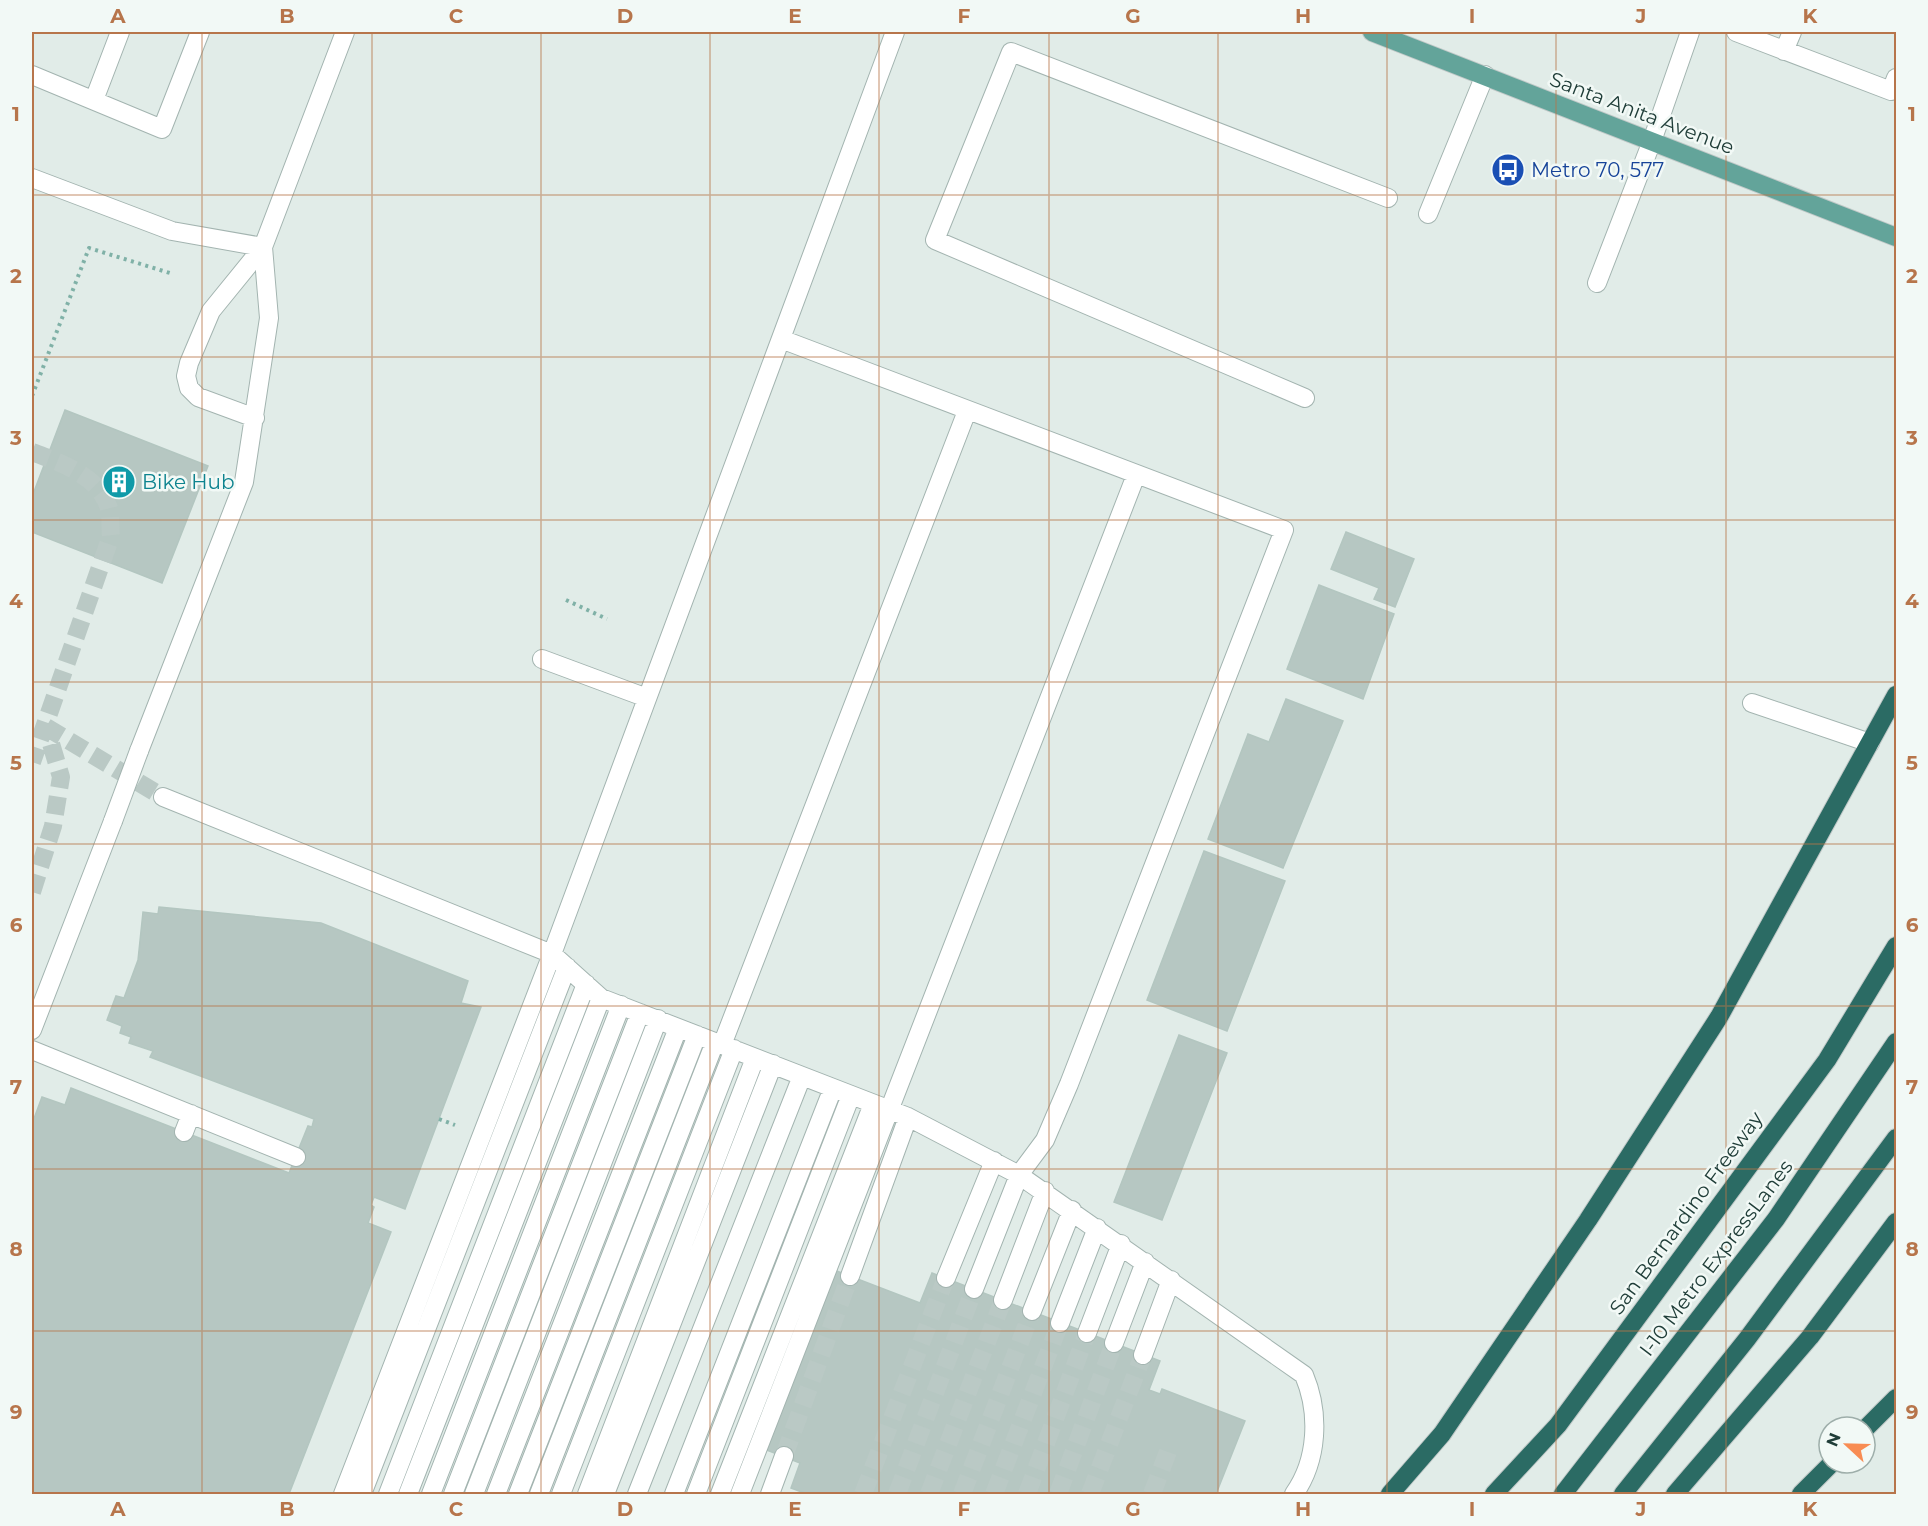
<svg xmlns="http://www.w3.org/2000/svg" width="1928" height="1526" viewBox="0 0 1928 1526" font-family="Montserrat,sans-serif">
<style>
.building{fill:#b6c7c2;stroke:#b3c6c0;stroke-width:1.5}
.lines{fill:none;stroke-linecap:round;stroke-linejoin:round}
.minor-tunnel{stroke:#bac9c5;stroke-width:18;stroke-dasharray:18 9;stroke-linecap:butt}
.minor-casing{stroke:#a3b4b0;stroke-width:20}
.major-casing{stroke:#c1c9c8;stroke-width:20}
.highway-casing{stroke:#c1c9c8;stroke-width:20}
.path{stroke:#80b1a7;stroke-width:4;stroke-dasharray:3 4.5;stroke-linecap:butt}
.minor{stroke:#fff;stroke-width:18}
.major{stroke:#63a49a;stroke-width:18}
.highway{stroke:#2b6b64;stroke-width:18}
.minor-bridge-casing{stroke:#a3b4b0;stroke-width:20;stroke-linecap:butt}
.minor-bridge{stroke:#fff;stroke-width:18}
.grid{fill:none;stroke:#b7754b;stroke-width:1.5;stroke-opacity:0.55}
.labels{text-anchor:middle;stroke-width:5;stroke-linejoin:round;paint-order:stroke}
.street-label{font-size:20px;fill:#203e39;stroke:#f2f9f6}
.transit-label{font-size:20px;fill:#164399;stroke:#f2f9f6;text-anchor:start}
.culture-label{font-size:20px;fill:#0d838f;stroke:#f2f9f6;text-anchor:start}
.neatline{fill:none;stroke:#b7754b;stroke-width:2}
.grid-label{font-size:20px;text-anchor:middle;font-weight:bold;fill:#b7754b}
</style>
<rect width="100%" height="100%" fill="#e1ece8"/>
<!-- building -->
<path class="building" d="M65 410 208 466 162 583 32 532V497Z
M1346 532 1414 559 1395 607 1374 599 1379 588 1331 569Z
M1319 585 1394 614 1363 699 1287 669Z
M1286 699 1343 721 1283 868 1208 839 1248 734 1269 742Z
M1204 851 1285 881 1227 1031 1147 1000Z
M159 907 321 923 468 981 461 1003 481 1007 405 1209 374 1197 371 1205 374 1207 368 1223 391 1232 289 1494H32V1124L42 1097 65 1105 71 1088 289 1173 308 1126 312 1127 314 1119 150 1057 153 1051 129 1043 131 1037 120 1033 122 1026 107 1020 116 996 124 998 138 960 143 912 158 914Z
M1179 1035 1227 1053 1162 1220 1114 1202Z
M829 1268 920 1303 932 1273 1160 1361 1149 1390 1160 1394 1162 1389 1245 1421 1216 1494H807L791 1488 800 1463 759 1447Z"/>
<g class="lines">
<!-- minor-tunnel -->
<path class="minor-tunnel" d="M32 452C61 463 98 475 109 508 111 516 110 528 111 536L32 762
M46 727 163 797
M32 892 53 826 61 777 46 727
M784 1456 850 1276
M863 1494 946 1278
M897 1494 974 1289
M929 1494 1003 1300
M962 1494 1032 1311
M994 1494 1060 1323
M1027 1494 1087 1333
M1058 1494 1114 1343
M1090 1494 1143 1355
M1152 1494 1169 1449"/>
<defs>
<path id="minor" d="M1736 32 1891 91 1896 78
M1784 51 1792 32
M32 75 162 129 200 32
M94 100 120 32
M32 178 172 231 263 247
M1428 214 1485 75
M1597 283 1652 141 1690 32
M1305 398 935 240 1011 52 1388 198
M255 418 198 397 189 388 186 376 189 363 211 311 263 247 345 32
M542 659 647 698
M1752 703 1870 743
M139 751 244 482 269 318 263 247
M163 797 552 954 601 998 908 1117 1019 1175 1045 1140 1069 1084 1284 530 781 339
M32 1030 113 821
M722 1045 967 411
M32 1050 296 1157
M184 1132 191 1114
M850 1276 908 1117
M946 1278 994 1161
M974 1289 1019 1175 1304 1375C1320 1413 1318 1460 1294 1494
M1003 1300 1045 1191
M1032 1311 1072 1210
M1060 1323 1097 1228
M1087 1333 1121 1244
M1114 1343 1145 1262
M1143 1355 1171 1280
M343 1494 552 954 895 32
M362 1494 567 967
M388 1494 586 984
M408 1494 601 998
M431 1494 621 1005
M453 1494 640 1013
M474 1494 658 1019
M496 1494 678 1028
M518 1494 697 1035
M539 1494 715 1042
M561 1494 734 1049
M587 1494 755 1058
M605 1494 773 1064
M637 1494 802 1076
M674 1494 833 1088
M696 1494 851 1095
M720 1494 873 1104
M740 1494 1136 475
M770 1494 784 1456"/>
<path id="major" d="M1372 32 1896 237"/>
<path id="highway" d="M1865 1429 1896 1398
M1390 1494 1442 1434 1588 1220 1719 1017 1896 695
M1494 1494 1558 1425 1827 1060 1896 946
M1563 1494 1776 1219 1896 1042
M1623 1494 1747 1339 1896 1138
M1675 1494 1810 1337 1896 1222
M1801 1494 1832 1463"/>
</defs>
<!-- minor casing -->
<use href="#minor" class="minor-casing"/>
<!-- major casing -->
<use href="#major" class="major-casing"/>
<!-- highway casing -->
<use href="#highway" class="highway-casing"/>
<!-- path -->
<path class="path" d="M32 396 89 248 173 274
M566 600 607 619
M439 1119 455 1125"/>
<!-- minor -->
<use href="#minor" class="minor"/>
<!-- major -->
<use href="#major" class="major"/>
<!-- highway -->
<use href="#highway" class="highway"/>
<defs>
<path id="minor-bridge" d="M113 821 139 751"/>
</defs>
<!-- minor-bridge casing -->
<use href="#minor-bridge" class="minor-bridge-casing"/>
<!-- minor-bridge -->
<use href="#minor-bridge" class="minor-bridge"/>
</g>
<!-- grid -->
<path class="grid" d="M202 32V1494M372 32V1494M541 32V1494M710 32V1494M879 32V1494M1049 32V1494M1218 32V1494M1387 32V1494M1556 32V1494M1726 32V1494M32 195H1896M32 357H1896M32 520H1896M32 682H1896M32 844H1896M32 1006H1896M32 1169H1896M32 1331H1896"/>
<!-- icons -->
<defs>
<symbol id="bus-disc" viewBox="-11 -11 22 22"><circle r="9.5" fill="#1a4fb4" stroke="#f2f9f6"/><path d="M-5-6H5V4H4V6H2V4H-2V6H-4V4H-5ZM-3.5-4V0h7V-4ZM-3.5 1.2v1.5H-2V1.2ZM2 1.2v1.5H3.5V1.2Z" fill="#fff"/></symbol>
<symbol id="building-disc" viewBox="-11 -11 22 22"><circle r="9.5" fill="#0f9aa8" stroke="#f2f9f6"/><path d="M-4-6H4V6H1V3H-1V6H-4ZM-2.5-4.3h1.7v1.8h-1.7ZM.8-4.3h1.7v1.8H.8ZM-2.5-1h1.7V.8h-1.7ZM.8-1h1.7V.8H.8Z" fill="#fff"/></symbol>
</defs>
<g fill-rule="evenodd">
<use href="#bus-disc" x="1489" y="151" width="38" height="38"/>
<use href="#building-disc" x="100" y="463" width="38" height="38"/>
</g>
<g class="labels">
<!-- street labels -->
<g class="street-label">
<text transform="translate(1642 113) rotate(21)" y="7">Santa Anita Avenue</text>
<text transform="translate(1686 1213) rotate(-54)" y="7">San Bernardino Freeway</text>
<text transform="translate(1716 1258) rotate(-53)" y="7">I-10 Metro ExpressLanes</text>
</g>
<!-- transit labels -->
<g class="transit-label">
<text x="1531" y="177">Metro 70, 577</text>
</g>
<!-- culture labels -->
<g class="culture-label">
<text x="142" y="489">Bike Hub</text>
</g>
</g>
<!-- border -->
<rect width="1928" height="1526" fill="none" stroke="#f2f9f6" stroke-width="66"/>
<!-- north arrow -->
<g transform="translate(1847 1445) rotate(292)"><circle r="28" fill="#f2f9f6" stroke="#9eaeaa" stroke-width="1.5"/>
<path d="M0-4.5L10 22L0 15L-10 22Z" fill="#f88c53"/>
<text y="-9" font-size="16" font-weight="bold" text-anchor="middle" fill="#203e39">N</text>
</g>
<rect x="33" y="33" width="1862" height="1460" class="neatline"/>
<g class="grid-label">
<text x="118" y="23">A</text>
<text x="287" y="23">B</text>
<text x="456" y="23">C</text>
<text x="625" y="23">D</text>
<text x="795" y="23">E</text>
<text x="964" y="23">F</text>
<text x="1133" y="23">G</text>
<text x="1303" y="23">H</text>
<text x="1472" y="23">I</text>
<text x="1641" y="23">J</text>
<text x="1810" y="23">K</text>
<text x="16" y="121">1</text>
<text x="1912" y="121">1</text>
<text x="16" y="283">2</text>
<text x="1912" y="283">2</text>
<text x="16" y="445">3</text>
<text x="1912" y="445">3</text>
<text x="16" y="608">4</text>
<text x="1912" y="608">4</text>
<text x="16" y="770">5</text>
<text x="1912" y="770">5</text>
<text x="16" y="932">6</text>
<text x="1912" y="932">6</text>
<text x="16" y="1094">7</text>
<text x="1912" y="1094">7</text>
<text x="16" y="1256">8</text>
<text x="1912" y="1256">8</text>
<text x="16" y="1419">9</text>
<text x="1912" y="1419">9</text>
<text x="118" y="1516">A</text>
<text x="287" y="1516">B</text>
<text x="456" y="1516">C</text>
<text x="625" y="1516">D</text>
<text x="795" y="1516">E</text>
<text x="964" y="1516">F</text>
<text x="1133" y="1516">G</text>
<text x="1303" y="1516">H</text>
<text x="1472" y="1516">I</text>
<text x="1641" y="1516">J</text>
<text x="1810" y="1516">K</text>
</g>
</svg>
